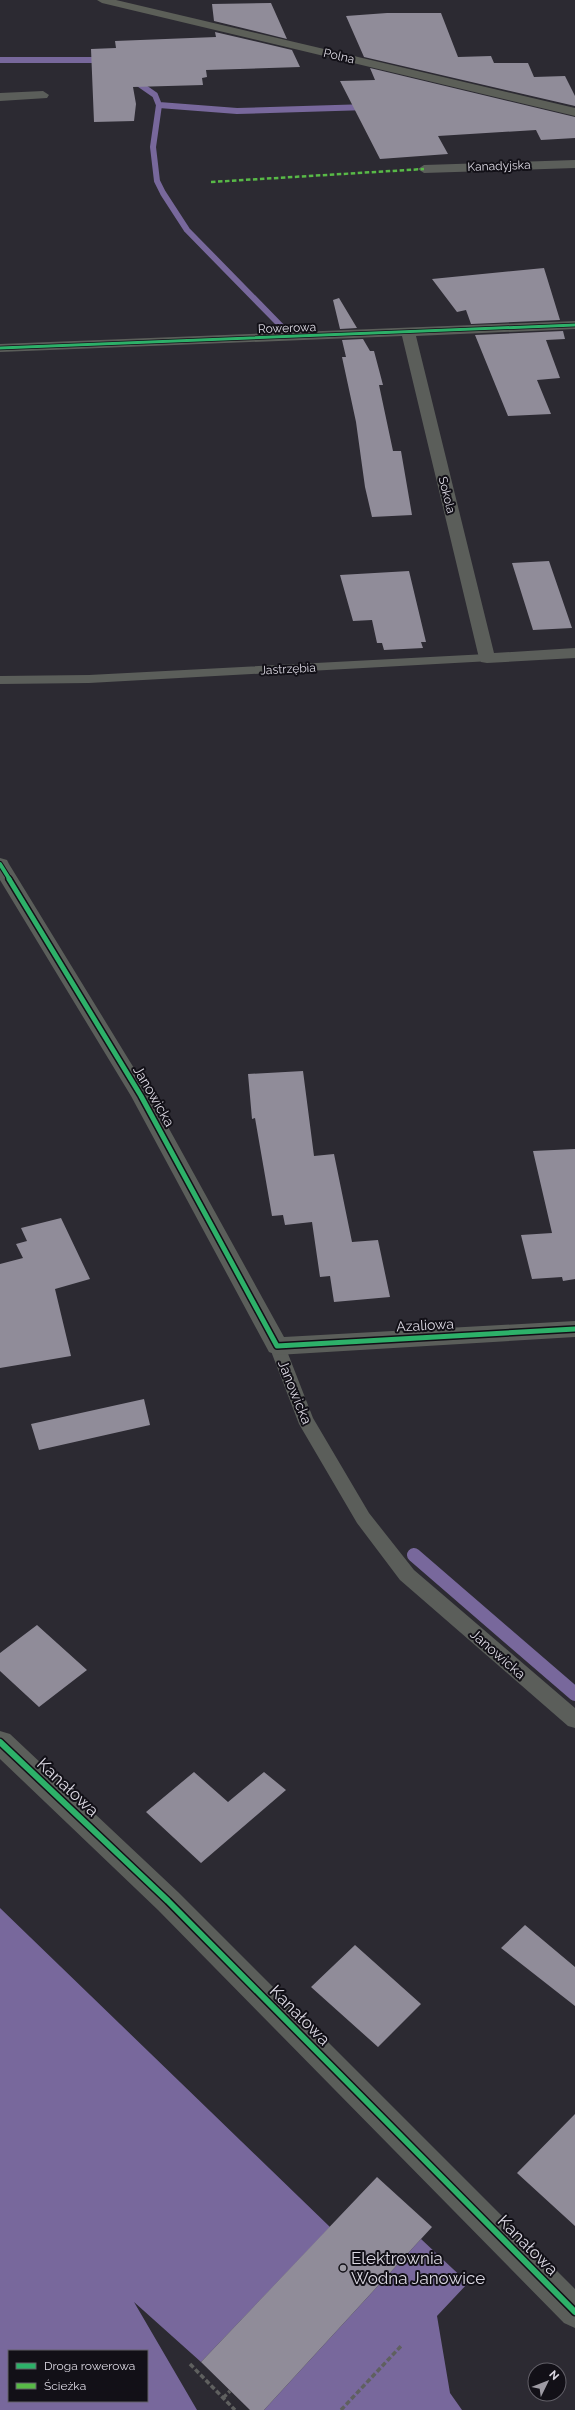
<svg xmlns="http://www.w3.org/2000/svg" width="575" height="2410" viewBox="0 0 575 2410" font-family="Raleway,sans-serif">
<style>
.water{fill:#78689c;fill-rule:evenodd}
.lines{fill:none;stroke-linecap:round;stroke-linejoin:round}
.stream-far1{stroke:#78689c;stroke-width:6}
.stream{stroke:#78689c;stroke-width:14}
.building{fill:#908c99}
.path{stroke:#5f605f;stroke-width:3.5;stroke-dasharray:5 2.5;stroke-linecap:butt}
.lane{fill:#5b5e5a;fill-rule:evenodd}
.street{fill:#5b5e5a;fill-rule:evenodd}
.secondary{fill:#5c5f58;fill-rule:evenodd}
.quiet{stroke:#58b947;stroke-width:2.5;stroke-dasharray:4.5 2.5;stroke-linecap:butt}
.cycleway-far3-casing{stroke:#121017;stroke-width:4.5}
.cycleway-far2-casing{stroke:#121017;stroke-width:6}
.cycleway-far1-casing{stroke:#121017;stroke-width:8}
.cycleway-casing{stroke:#121017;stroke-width:9}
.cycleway-far3{stroke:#2db169;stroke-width:3}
.cycleway-far2{stroke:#2db169;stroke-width:4}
.cycleway-far1{stroke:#2db169;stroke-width:5}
.cycleway{stroke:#2db169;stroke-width:6}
.poi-dot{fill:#9e9ba4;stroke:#121017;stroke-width:1.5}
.labels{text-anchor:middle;stroke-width:4;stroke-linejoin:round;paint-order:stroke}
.far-street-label{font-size:12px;fill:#dbd8e2;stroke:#121017}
.street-label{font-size:14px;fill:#dbd8e2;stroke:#121017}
.near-street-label{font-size:17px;fill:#dbd8e2;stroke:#121017}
.near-poi-label{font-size:17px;fill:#dbd8e2;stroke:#121017;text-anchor:start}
</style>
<rect width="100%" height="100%" fill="#2c2a32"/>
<!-- water -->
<path class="water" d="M0 1908 330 2227 201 2362 134 2302 197 2410H0ZM9 2351H147V2401H9Z
M421 2239 468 2283 437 2316 450 2393 462 2410H264Z"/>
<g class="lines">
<!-- stream-far1 -->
<path class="stream-far1" d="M0 60H105
M132 79 155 95 159 105 153 147 157 181 163 193 187 230 283 328
M159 105 237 111 368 107"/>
<!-- stream -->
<path class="stream" d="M414 1555 575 1694"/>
</g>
<!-- building -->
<path class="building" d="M271 3 287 39 214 21 212 4Z
M387 13H441L458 57 491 56 494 63H528L534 77 565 76 575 96V106L364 57 346 16Z
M215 32 292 50 300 67 206 70 207 77 202 78 203 85 133 87 136 104 134 121 94 122 91 49 116 48 115 41 216 37Z
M370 68 575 117V138L541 140 536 130 438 136 448 154 380 159 340 81 375 80Z
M544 268 560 320 471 324 466 310 457 312 432 279Z
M339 298 357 328 340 329 333 300Z
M563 331 565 339 546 340 560 378 537 380 551 414 508 416 475 335Z
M363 339 370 351H374L383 385H379L393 451H401L412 515 372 517 365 487 356 422 342 357H346L342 340Z
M549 561 572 628 533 630 512 563Z
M409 571 426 642H421L423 648 384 650 382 643H377L372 620 353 621 340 575Z
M303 1071 314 1156 334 1154 352 1242 378 1240 390 1297 334 1302 330 1276 320 1277 312 1222 285 1225 283 1215 272 1216 255 1118 252 1119 248 1074Z
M575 1149V1279L563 1281 562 1277 532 1279 521 1235 552 1233 533 1151Z
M61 1218 90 1279 55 1289 71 1356 0 1368V1264L23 1258 16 1244 27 1241 21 1228Z
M144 1399 150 1425 39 1450 31 1424Z
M37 1625 87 1670 39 1707 0 1671V1653Z
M194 1772 228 1802 264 1772 286 1790 201 1863 146 1812Z
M525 1925 575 1967V2006L501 1948Z
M355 1945 421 2004 378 2047 311 1987Z
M575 2114V2226L517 2173Z
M377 2177 432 2227 264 2410H250L201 2362Z"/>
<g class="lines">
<!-- path -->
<path class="path" d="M190 2364 235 2410
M223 2398 230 2391
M341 2410 402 2345"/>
<!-- lane -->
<path class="lane" d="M487 654 491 655 493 658 491 661 89 683 0 684V676L89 675Z
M277 1340 283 1342 285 1346 313 1418 369 1513 414 1570 575 1708V1728L568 1726 400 1580 357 1523 299 1424 269 1346 271 1342Z"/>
<!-- street -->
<path class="street" d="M43 91 49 95 47 98 0 101V93Z
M575 160V168L424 173 418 169 424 165Z
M575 321V329L416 336 494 653 575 648V658L487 663 481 662 479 658 402 336 0 352V344Z
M0 858 7 860 9 864 151 1096 284 1337 575 1321V1337L277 1355 269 1352 131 1096 0 880Z
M0 1731 10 1734 178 1892 575 2289V2328L564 2323 158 1910 0 1759Z"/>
<!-- secondary -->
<path class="secondary" d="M97 0H116L575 108V116L102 3Z"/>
<!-- quiet -->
<path class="quiet" d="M211 182 424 169"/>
<defs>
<path id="cycleway-far3" d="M0 348 575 325"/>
<path id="cycleway-far2" d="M0 864 10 880"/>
<path id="cycleway-far1" d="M9 879 141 1096 277 1346 575 1329"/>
<path id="cycleway" d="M0 1742 168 1901 575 2312"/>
</defs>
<!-- cycleway-far3 casing -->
<use href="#cycleway-far3" class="cycleway-far3-casing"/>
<!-- cycleway-far2 casing -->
<use href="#cycleway-far2" class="cycleway-far2-casing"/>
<!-- cycleway-far1 casing -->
<use href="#cycleway-far1" class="cycleway-far1-casing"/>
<!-- cycleway casing -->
<use href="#cycleway" class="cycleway-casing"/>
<!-- cycleway-far3 -->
<use href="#cycleway-far3" class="cycleway-far3"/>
<!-- cycleway-far2 -->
<use href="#cycleway-far2" class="cycleway-far2"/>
<!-- cycleway-far1 -->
<use href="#cycleway-far1" class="cycleway-far1"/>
<!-- cycleway -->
<use href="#cycleway" class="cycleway"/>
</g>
<!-- markers -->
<circle class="poi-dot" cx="343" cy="2268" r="4"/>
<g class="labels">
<!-- far-street labels -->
<g class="far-street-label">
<text transform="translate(339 56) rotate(13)" y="4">Polna</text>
<text transform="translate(499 166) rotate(-2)" y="4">Kanadyjska</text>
<text transform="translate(287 328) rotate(-2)" y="4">Rowerowa</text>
<text transform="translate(447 495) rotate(76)" y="4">Sokola</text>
<text transform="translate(288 669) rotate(-3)" y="4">Jastrzębia</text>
</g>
<!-- street labels -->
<g class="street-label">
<text transform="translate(154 1096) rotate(60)" y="5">Janowicka</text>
<text transform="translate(425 1325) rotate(-3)" y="5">Azaliowa</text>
<text transform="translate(295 1392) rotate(68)" y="5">Janowicka</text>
<text transform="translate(498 1654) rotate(41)" y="5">Janowicka</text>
</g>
<!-- near-street labels -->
<g class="near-street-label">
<text transform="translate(68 1787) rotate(43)" y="6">Kanałowa</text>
<text transform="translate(300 2015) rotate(45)" y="6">Kanałowa</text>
<text transform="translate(528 2245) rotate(45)" y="6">Kanałowa</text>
</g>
<!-- near-poi labels -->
<g class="near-poi-label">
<text x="351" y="2264">Elektrownia<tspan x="351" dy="20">Wodna Janowice</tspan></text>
</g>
</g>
<!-- legend -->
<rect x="8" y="2350" width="140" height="52" fill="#121017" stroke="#626068"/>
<rect x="16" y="2363" width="20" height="6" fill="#2db169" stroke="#626068"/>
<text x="44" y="2370" font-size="12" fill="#dbd8e2">Droga rowerowa</text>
<rect x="16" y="2383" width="20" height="6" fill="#58b947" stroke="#626068"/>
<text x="44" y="2390" font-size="12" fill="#dbd8e2">Ścieżka</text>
<!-- north arrow -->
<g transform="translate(547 2382) rotate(47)"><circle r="19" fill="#121017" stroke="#626068"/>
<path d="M0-3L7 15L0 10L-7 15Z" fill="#9e9ba4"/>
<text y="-6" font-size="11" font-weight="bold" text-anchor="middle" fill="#dbd8e2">N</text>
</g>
</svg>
